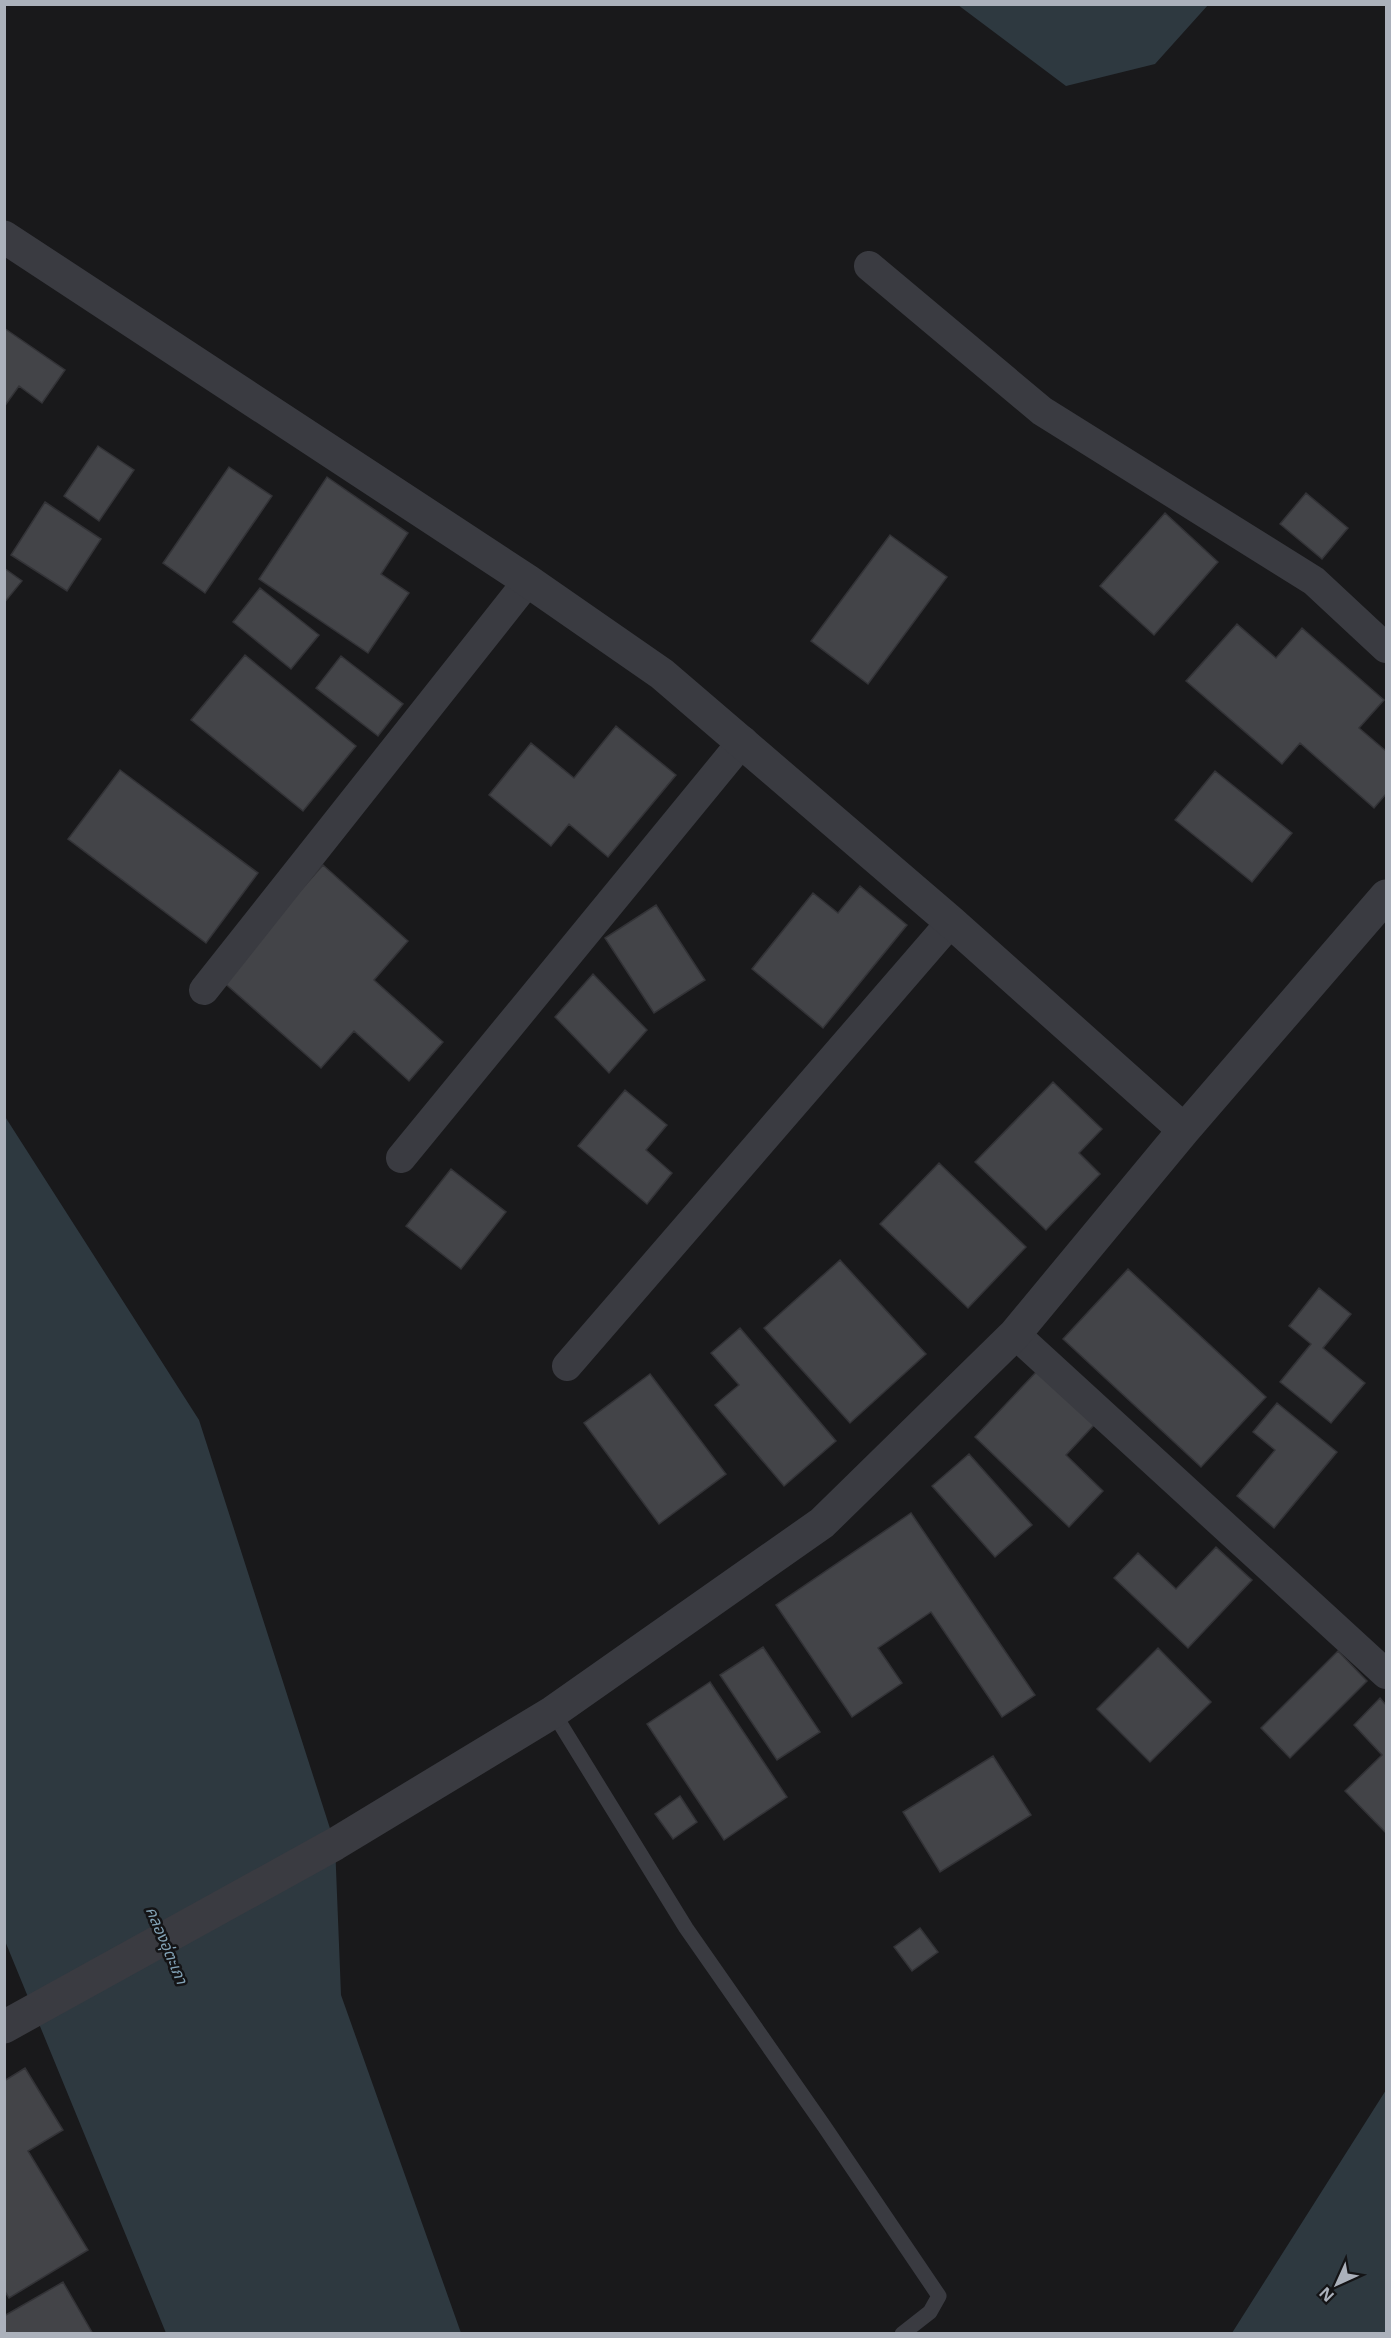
<svg xmlns="http://www.w3.org/2000/svg" width="1391" height="2338" viewBox="0 0 1391 2338" font-family="'Noto Sans','Noto Sans Thai',sans-serif">
<style>
.water{fill:#2e3940}
.building{fill:#434448;stroke:#333337;stroke-width:1.5}
.lines{fill:none;stroke-linecap:round;stroke-linejoin:round}
.service{stroke:#3a3b41;stroke-width:15}
.minor{stroke:#3a3b41;stroke-width:30}
.tertiary{stroke:#3a3b41;stroke-width:33}
.labels{text-anchor:middle;stroke-width:5;stroke-linejoin:round;paint-order:stroke}
.water-label{font-size:16px;font-style:italic;fill:#82a2b6;stroke:#141416}
</style>
<rect width="100%" height="100%" fill="#19191b"/>
<!-- water -->
<path class="water" d="M958 5 1208 4V5L1155 64 1066 86Z
M4 1115 199 1420 335 1844 341 1995 461 2333H166L5 1941Z
M1386 2090V2333H1232Z"/>
<!-- building -->
<path class="building" d="M4 328 65 370 42 403 19 386 4 407Z
M98 446 134 470 99 521 64 496Z
M229 467 272 496 205 593 163 563Z
M327 477 408 533 381 574 409 593 368 653 259 579Z
M1306 493 1348 528 1322 559 1280 524Z
M45 502 101 539 67 591 11 555Z
M1165 513 1218 562 1154 635 1100 586Z
M890 535 947 577 868 684 811 641Z
M4 568 22 581 4 603Z
M260 588 319 635 291 669 233 622Z
M1237 624 1276 658 1302 628 1384 700 1359 728 1386 751V794L1374 808 1300 743 1282 764 1186 681Z
M245 655 356 746 303 811 191 720Z
M341 656 403 704 378 736 316 688Z
M616 726 676 775 608 857 569 824 551 846 489 795 531 743 574 778Z
M120 770 258 873 206 943 68 839Z
M1215 771 1292 833 1252 882 1175 820Z
M323 865 408 941 374 980 443 1042 409 1081 354 1031 321 1068 221 980Z
M860 886 907 925 823 1028 752 969 813 893 838 913Z
M656 905 705 980 654 1013 605 938Z
M593 974 647 1030 609 1073 555 1017Z
M1053 1082 1102 1129 1079 1153 1100 1174 1046 1230 975 1162Z
M625 1090 667 1125 646 1150 672 1173 647 1204 578 1146Z
M939 1163 1026 1247 968 1308 880 1224Z
M451 1169 506 1212 461 1269 406 1226Z
M840 1260 926 1354 850 1423 764 1328Z
M1128 1269 1266 1397 1201 1467 1063 1339Z
M1319 1288 1351 1314 1323 1348 1365 1383 1331 1423 1280 1382 1311 1344 1289 1326Z
M740 1328 836 1441 784 1486 715 1405 739 1385 711 1353Z
M1038 1370 1095 1424 1066 1455 1103 1491 1069 1527 975 1437Z
M650 1374 726 1474 659 1524 584 1423Z
M1277 1403 1337 1452 1274 1528 1237 1496 1275 1450 1253 1432Z
M969 1454 1032 1525 995 1557 932 1486Z
M911 1513 1035 1695 1002 1717 931 1612 878 1648 902 1683 852 1717 776 1605Z
M1216 1547 1252 1580 1188 1648 1114 1578 1138 1553 1176 1589Z
M763 1647 820 1732 777 1760 720 1675Z
M1158 1648 1211 1702 1150 1762 1097 1709Z
M1338 1651 1367 1681 1290 1758 1261 1728Z
M710 1682 787 1797 724 1840 647 1724Z
M1380 1698 1386 1705V1833L1345 1791 1382 1755 1354 1725Z
M993 1756 1031 1815 940 1872 903 1812Z
M680 1796 697 1822 673 1839 655 1814Z
M920 1928 938 1952 912 1971 894 1947Z
M25 2068 63 2130 28 2151 88 2250 9 2298 4 2290V2081Z
M63 2282 93 2334H4V2316Z"/>
<g class="lines">
<!-- service -->
<path class="service" d="M553 1712 686 1928 824 2126 939 2296 930 2312 902 2334"/>
<!-- minor -->
<path class="minor" d="M869 266 1042 411 1314 581 1386 648
M204 990 528 581
M401 1158 743 741
M1015 1334 1386 1674
M567 1366 951 922"/>
<!-- tertiary -->
<path class="tertiary" d="M4 237 528 581 662 674 951 922 1184 1130
M4 2027 335 1844 553 1712 822 1523 1015 1334 1184 1130 1386 896"/>
</g>
<g class="labels">
<!-- water labels -->
<g class="water-label">
<text transform="translate(167 1945) rotate(67)" y="6">คลองอุ่ตะเภา</text>
</g>
</g>
<!-- border -->
<rect width="1391" height="2338" fill="none" stroke="#abb1bb" stroke-width="12"/>
<!-- north arrow -->
<g transform="translate(1337 2284) rotate(225)" stroke="#141416" stroke-width="4.5" paint-order="stroke">
<path d="M0-4.5L10 22L0 15L-10 22Z" fill="#abb1bb"/>
<text y="-9" font-size="16" font-weight="bold" text-anchor="middle" fill="#abb1bb">N</text>
</g>
</svg>
